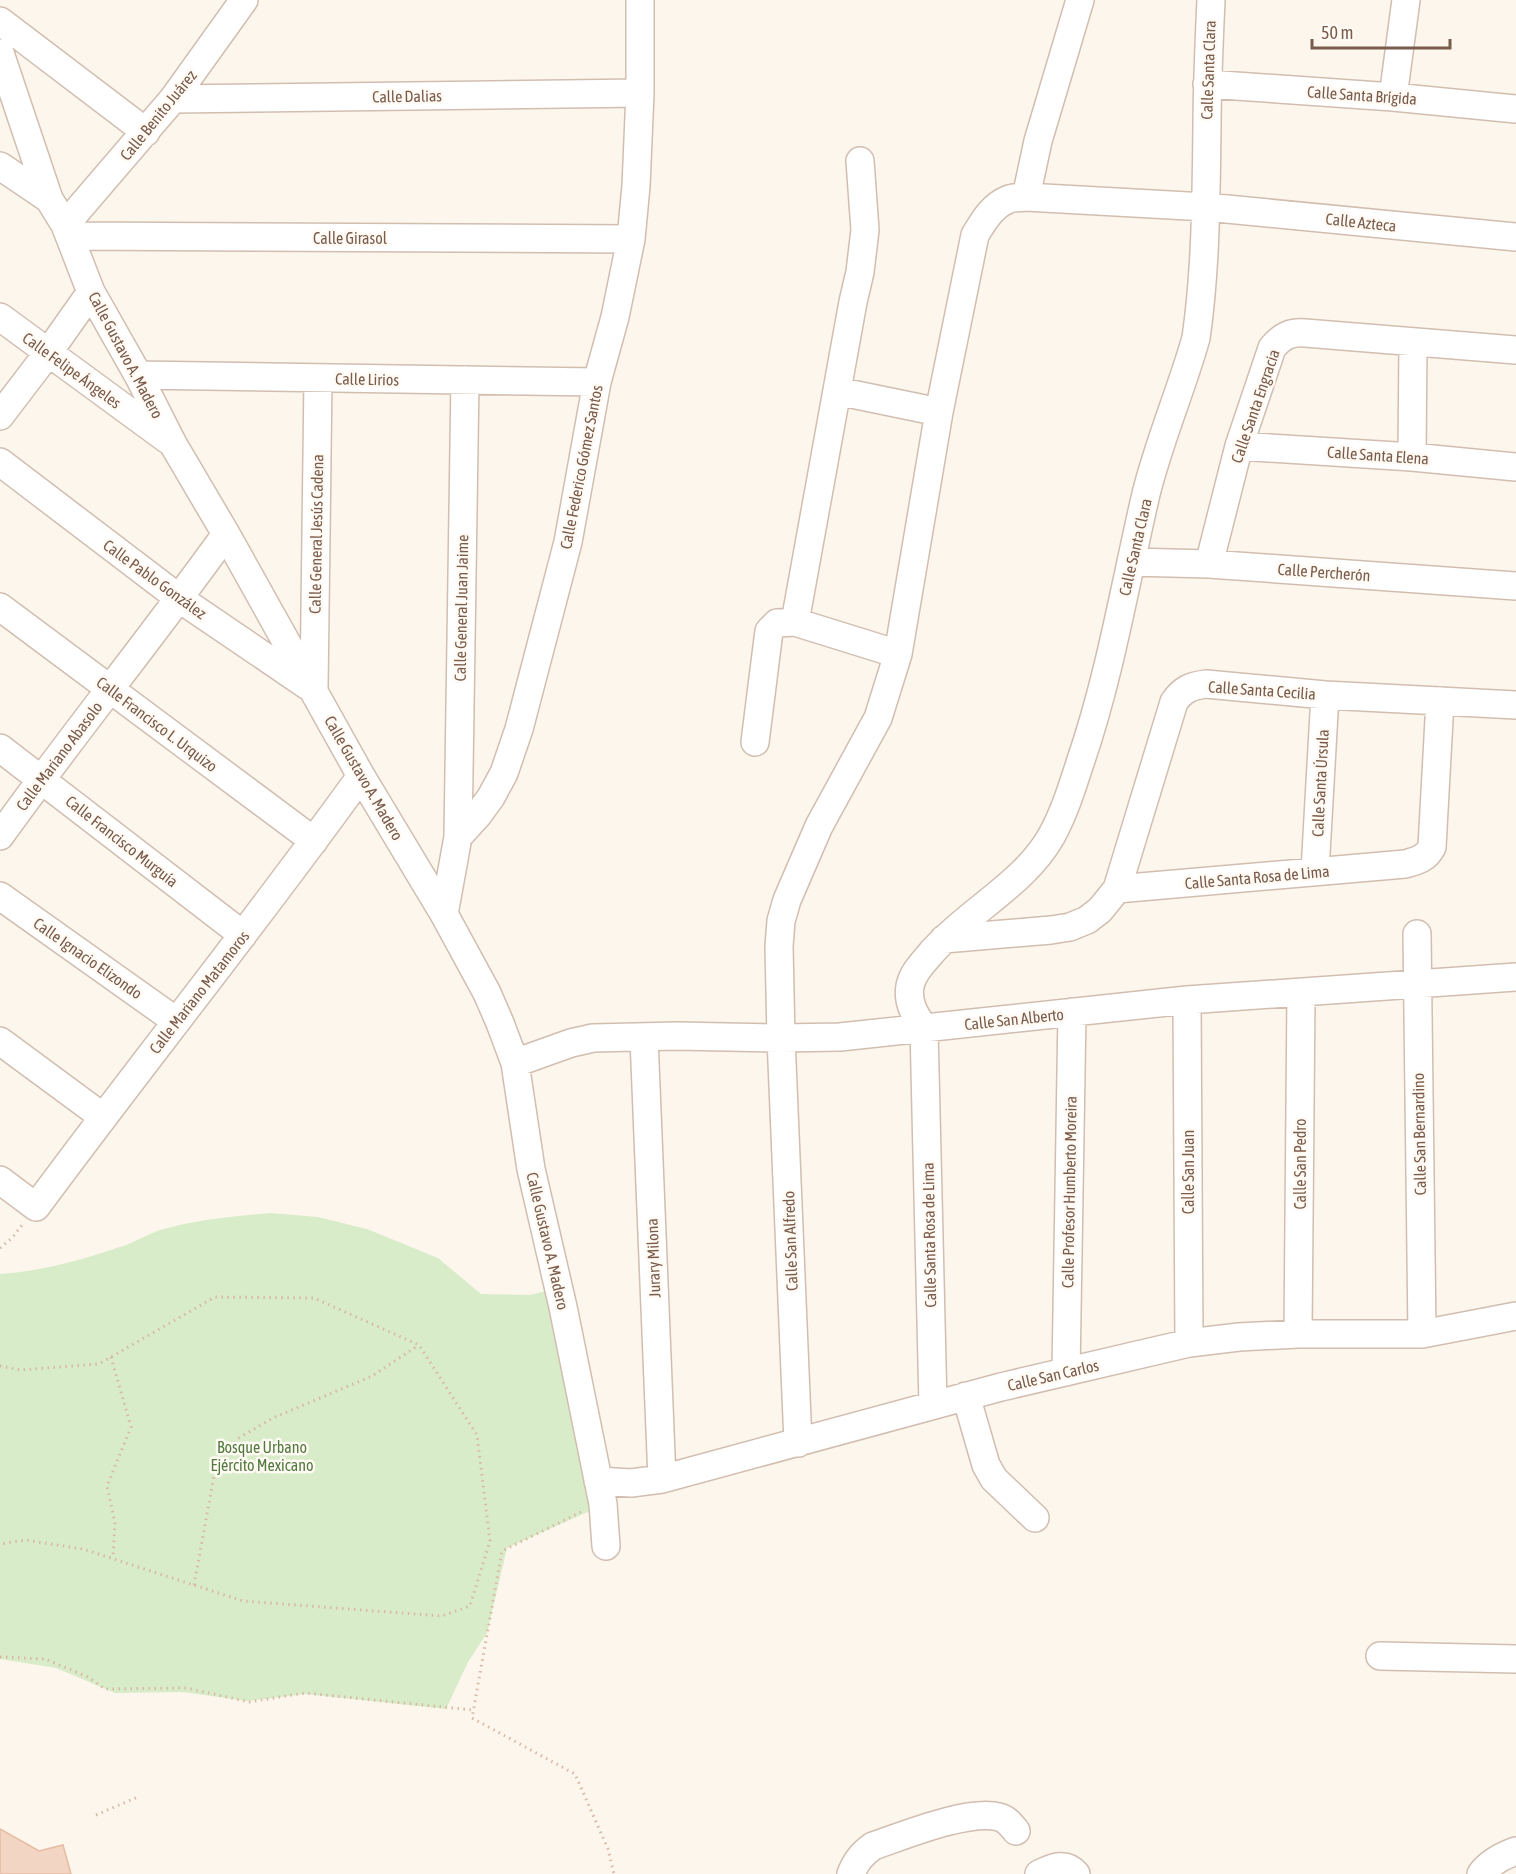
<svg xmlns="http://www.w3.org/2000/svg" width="1516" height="1874" viewBox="0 0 1516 1874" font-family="'Asap Condensed',sans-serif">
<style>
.green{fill:#d8ecc9}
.building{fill:#f3d5c3;stroke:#e6bba3;stroke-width:1.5}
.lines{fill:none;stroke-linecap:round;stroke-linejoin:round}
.minor-casing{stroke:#d1beb0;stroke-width:30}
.path{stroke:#d9b8a5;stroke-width:3;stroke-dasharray:1.5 4.5;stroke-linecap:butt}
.minor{stroke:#fff;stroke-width:27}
.labels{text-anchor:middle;stroke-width:5;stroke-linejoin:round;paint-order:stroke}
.street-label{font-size:16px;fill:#7a5c4d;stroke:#fffaf3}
.park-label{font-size:16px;fill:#537a41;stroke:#fffaf3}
</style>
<rect width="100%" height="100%" fill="#fdf6ec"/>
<!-- green -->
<path class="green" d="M270 1213 318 1217 367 1229 438 1258 481 1294 530 1295 554 1289 610 1502 507 1548 487 1633 468 1662 446 1709 305 1694 247 1701 183 1692 115 1693 56 1668 0 1659V1274C43 1271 85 1259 126 1245 137 1241 148 1234 160 1230 194 1220 234 1216 270 1213Z"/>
<!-- building -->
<path class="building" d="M0 1829 39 1851 63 1845 71 1874H0Z"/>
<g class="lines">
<defs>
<path id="minor" d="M0 21 146 132
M0 53 49 199 65 225 91 292 138 375 173 444 226 534 361 776 444 914 487 993 500 1023 515 1063 531 1169 563 1307 603 1504 606 1546
M1207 84 1393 97 1516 109
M1393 97 1406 0
M173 99 640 93
M0 166 49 199
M1026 197 1038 141 1080 0
M65 225 173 99 244 0
M70 236 631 239
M0 317 168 440
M138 375 597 382
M837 391 939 412
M0 416 48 353 91 292
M1239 446 1412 457 1516 467
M1412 457 1413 342
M0 462 180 599 308 686
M1132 562 1209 564 1516 586
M1209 564 1239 446 1272 348C1282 336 1290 332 1305 333L1516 350
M0 607 314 841
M795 622 853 302 860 272 865 230 860 161
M314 689 318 378
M755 742 769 631 777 623 795 622 898 654
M0 748 243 935
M0 836C73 734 153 636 226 534
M458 837 465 380
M1315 871 1325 695
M1117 889 1174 702C1183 689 1191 686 1206 684L1325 695 1516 705
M0 896 176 1021
M444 914 458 837 478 815 491 797 504 773 519 729 568 542 597 382 615 317 631 239 636 186 640 93V0
M1417 934 1422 1334
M944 939 1051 930 1070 927 1087 920 1100 910 1117 889 1405 864C1416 861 1426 859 1432 847L1440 701
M1187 1000 1189 1343
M644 1038 662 1479
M0 1041 103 1117
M515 1063 571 1043 593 1038 677 1036 781 1038 840 1037 1187 1000 1516 977
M0 1180 36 1207C143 1062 256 922 361 776
M1298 1334 1301 993
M1066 1372 1072 1012
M966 1396 986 1465 994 1479 1035 1518
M933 1405 924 1028C915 1015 907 1003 910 986 913 972 923 963 932 952 968 911 1025 884 1052 835 1064 813 1072 788 1080 763 1110 676 1125 584 1146 494 1159 441 1181 391 1196 338 1206 269 1206 198 1207 128 1207 85 1209 43 1211 0
M798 1443 781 1038 779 946 781 921 787 900 819 826 878 718 898 654 939 412 975 235C983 222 992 206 1007 200 1012 197 1020 198 1026 197L1206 207 1516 237
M598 1481 631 1483 662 1479 1001 1387 1189 1343 1239 1337 1298 1334H1422L1516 1316
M1380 1656 1516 1659
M851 1874C856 1861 862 1854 873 1846 903 1836 968 1809 999 1817 1007 1819 1011 1825 1016 1831
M1039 1874C1052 1868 1065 1861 1076 1874
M1481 1874C1490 1862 1502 1856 1516 1851"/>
</defs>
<!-- minor casing -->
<use href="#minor" class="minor-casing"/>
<!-- path -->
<path class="path" d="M0 1248 13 1237 22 1225
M111 1357 131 1427 107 1486 115 1523 113 1558
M0 1366 20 1370 99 1364 215 1297 314 1298 419 1345 477 1435 490 1541 470 1606 442 1616 243 1601 83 1549 25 1540 0 1544
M581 1512 502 1551 472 1718 575 1774 608 1849 614 1874
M194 1585 214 1476 237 1439 273 1418 372 1376 419 1345
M0 1657 45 1659 88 1677 105 1689 187 1688 249 1702 305 1693 473 1710
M96 1815 140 1796"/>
<!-- minor -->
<use href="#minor" class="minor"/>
</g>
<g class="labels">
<!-- street labels -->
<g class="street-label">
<text transform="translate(1208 70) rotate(-88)" y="6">Calle Santa Clara</text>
<text transform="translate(1362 95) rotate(4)" y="6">Calle Santa Brígida</text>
<text transform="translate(407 96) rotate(-1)" y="6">Calle Dalias</text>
<text transform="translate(158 115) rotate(-51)" y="6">Calle Benito Juárez</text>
<text transform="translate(1361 222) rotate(6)" y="6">Calle Azteca</text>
<text x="350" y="244">Calle Girasol</text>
<text transform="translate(126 355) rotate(62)" y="6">Calle Gustavo A. Madero</text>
<text transform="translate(72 370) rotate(36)" y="6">Calle Felipe Ángeles</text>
<text transform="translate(367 379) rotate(1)" y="6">Calle Lirios</text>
<text transform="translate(1255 406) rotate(-71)" y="6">Calle Santa Engracia</text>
<text transform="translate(1378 455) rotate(4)" y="6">Calle Santa Elena</text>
<text transform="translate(581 467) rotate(-79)" y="6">Calle Federico Gómez Santos</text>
<text transform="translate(316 534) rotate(-89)" y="6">Calle General Jesús Cadena</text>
<text transform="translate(1135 547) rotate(-77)" y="6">Calle Santa Clara</text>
<text transform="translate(1324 572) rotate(4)" y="6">Calle Percherón</text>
<text transform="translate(155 579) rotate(36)" y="6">Calle Pablo González</text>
<text transform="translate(461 608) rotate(-89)" y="6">Calle General Juan Jaime</text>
<text transform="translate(1262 690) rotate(4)" y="6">Calle Santa Cecilia</text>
<text transform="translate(157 724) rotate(37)" y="6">Calle Francisco L. Urquizo</text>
<text transform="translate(59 756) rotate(-53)" y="6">Calle Mariano Abasolo</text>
<text transform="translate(364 778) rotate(60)" y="6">Calle Gustavo A. Madero</text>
<text transform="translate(1320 783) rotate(-87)" y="6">Calle Santa Úrsula</text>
<text transform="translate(122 841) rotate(38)" y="6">Calle Francisco Murguía</text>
<text transform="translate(1257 877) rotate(-5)" y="6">Calle Santa Rosa de Lima</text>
<text transform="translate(88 958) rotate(35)" y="6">Calle Ignacio Elizondo</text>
<text transform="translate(199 992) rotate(-52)" y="6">Calle Mariano Matamoros</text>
<text transform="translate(1014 1019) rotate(-6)" y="6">Calle San Alberto</text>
<text transform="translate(1419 1134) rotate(-91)" y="6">Calle San Bernardino</text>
<text transform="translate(1300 1164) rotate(-90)" y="6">Calle San Pedro</text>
<text transform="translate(1188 1172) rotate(-90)" y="6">Calle San Juan</text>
<text transform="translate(1069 1192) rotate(-89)" y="6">Calle Profesor Humberto Moreira</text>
<text transform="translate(929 1235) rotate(-91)" y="6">Calle Santa Rosa de Lima</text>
<text transform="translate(548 1241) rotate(77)" y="6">Calle Gustavo A. Madero</text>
<text transform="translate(790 1241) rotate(-92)" y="6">Calle San Alfredo</text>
<text transform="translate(653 1258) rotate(-92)" y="6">Jurary Milona</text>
<text transform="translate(1053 1375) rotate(-13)" y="6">Calle San Carlos</text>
</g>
<!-- park labels -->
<g class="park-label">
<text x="262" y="1453">Bosque Urbano<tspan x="262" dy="18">Ejército Mexicano</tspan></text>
</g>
</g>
<!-- scale -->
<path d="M1312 39v9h138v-9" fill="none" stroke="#7a5c4d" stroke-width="3"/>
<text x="1321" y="39" font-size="18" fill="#7a5c4d" stroke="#fffaf3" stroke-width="4.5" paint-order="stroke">50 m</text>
</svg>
